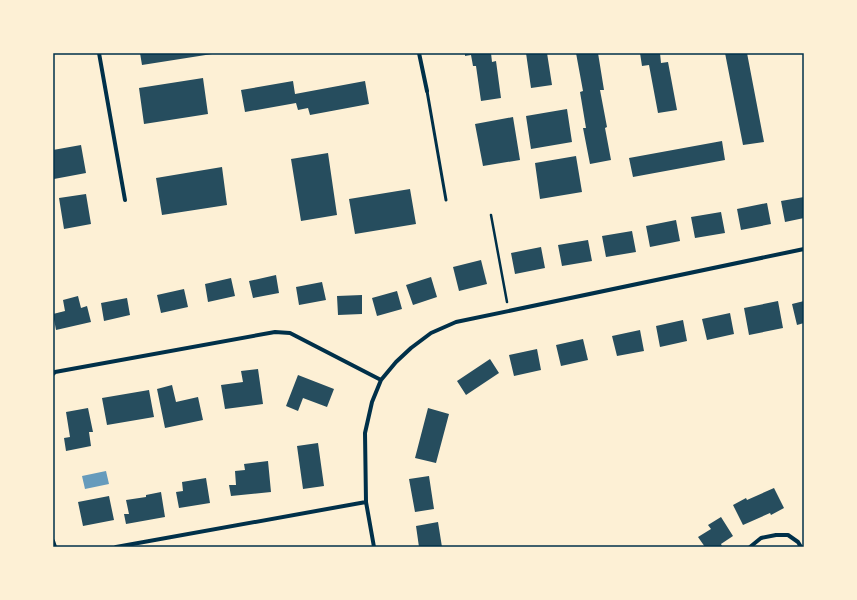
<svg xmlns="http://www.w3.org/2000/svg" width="857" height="600" viewBox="0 0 857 600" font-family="Montserrat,sans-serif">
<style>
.water{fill:#669bbc}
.building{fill:#264d5e}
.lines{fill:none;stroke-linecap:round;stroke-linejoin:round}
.path{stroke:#003049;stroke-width:2.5}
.service{stroke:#003049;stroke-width:3}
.minor{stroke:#003049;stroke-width:4}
.neatline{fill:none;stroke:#003049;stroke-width:1.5}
</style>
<rect width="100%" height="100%" fill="#fdf0d5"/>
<!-- water -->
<path class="water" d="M106 471 109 484 85 489 82 476Z"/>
<!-- building -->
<path class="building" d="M140 53H211L212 54 142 65Z
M465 53H491L492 62 496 61 501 98 481 101 476 66H473L471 55 465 56Z
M526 53H547L552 85 531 88Z
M576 53H598L604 90H600L607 127 605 128 611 160 590 164 583 128H586L580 92 583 91Z
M640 53H660L661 63 668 62 677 110 658 113 649 65 642 66Z
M725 53H747L764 142 743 145Z
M203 78 208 114 144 124 139 88Z
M293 81 295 94 365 81 369 104 310 115 308 108 298 110 296 103 245 112 241 90Z
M567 109 572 142 531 149 526 116Z
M513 117 520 160 483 166 475 124Z
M722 141 725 160 633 177 629 158Z
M81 145 86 173 54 179 53 174V150Z
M328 153 337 215 301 221 291 159Z
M576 156 582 192 540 199 535 163Z
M222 167 227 205 162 215 156 178Z
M410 189 416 224 355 234 349 199Z
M86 194 91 224 64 229 59 198Z
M804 197V218L785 222 781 201Z
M767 203 771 224 741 230 737 209Z
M721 212 725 233 695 238 691 217Z
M676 220 680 241 650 247 646 226Z
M632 231 636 252 606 257 602 236Z
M588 240 592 261 562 266 558 245Z
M541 247 545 268 515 274 511 253Z
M481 260 487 284 459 291 453 267Z
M276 275 279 293 253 298 249 281Z
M431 277 437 297 413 305 406 285Z
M231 278 235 296 208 302 205 284Z
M322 282 326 300 299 305 296 287Z
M184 289 188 307 161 313 157 295Z
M397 291 402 309 377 316 372 298Z
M362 295V314L338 315 337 296Z
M78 296 81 308 87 306 91 322 56 330 53 314 65 311 63 300Z
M127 298 130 315 104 321 101 303Z
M778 301 783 328 749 335 744 308Z
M804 301V323L797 325 792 304Z
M730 313 734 334 707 340 702 319Z
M683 320 687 341 660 347 656 326Z
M640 330 644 351 617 356 612 336Z
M583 339 588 360 561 366 556 345Z
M537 349 541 370 514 376 509 355Z
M490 359 499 373 466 395 457 381Z
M258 369 263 404 225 409 221 385 243 382 241 371Z
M298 375 334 389 327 407 303 398 298 411 286 406Z
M172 385 176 402 198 397 203 420 165 428 157 389Z
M149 390 154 417 107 425 102 398Z
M88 408 93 432H89L91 446 66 451 64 438 70 437 66 412Z
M428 408 449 414 436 463 415 458Z
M318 443 324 486 303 489 297 446Z
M268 461 271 492 231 496 229 485H236L235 471 245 470 244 464Z
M429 476 434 509 415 512 409 479Z
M206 478 210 503 179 508 176 492 183 491 182 482Z
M774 488 784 508 771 515 770 513 743 525 733 505 746 498 747 500Z
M161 492 165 517 126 524 124 514H129L126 500 146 497V495Z
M109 496 114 520 83 526 78 502Z
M721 517 733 536 721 544 722 546 721 547H705L698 537 711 529 708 525Z
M438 522 442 547H419L416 526Z"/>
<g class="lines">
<!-- path -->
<path class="path" d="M491 215 507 302"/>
<!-- service -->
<path class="service" d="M427 91 446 200"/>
<!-- minor -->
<path class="minor" d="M99 53 125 200
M419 53 427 91
M53 374 55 372 275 332 290 333 381 380
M53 541 55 547
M116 547 366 502
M374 547 366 502 365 433 372 402 381 380 396 362 411 348 431 333 456 322 804 249
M750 547 761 538 776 535H788L798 542 801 547"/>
</g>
<!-- border -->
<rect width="857" height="600" fill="none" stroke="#fdf0d5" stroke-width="108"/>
<rect x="54" y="54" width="749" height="492" class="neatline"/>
</svg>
